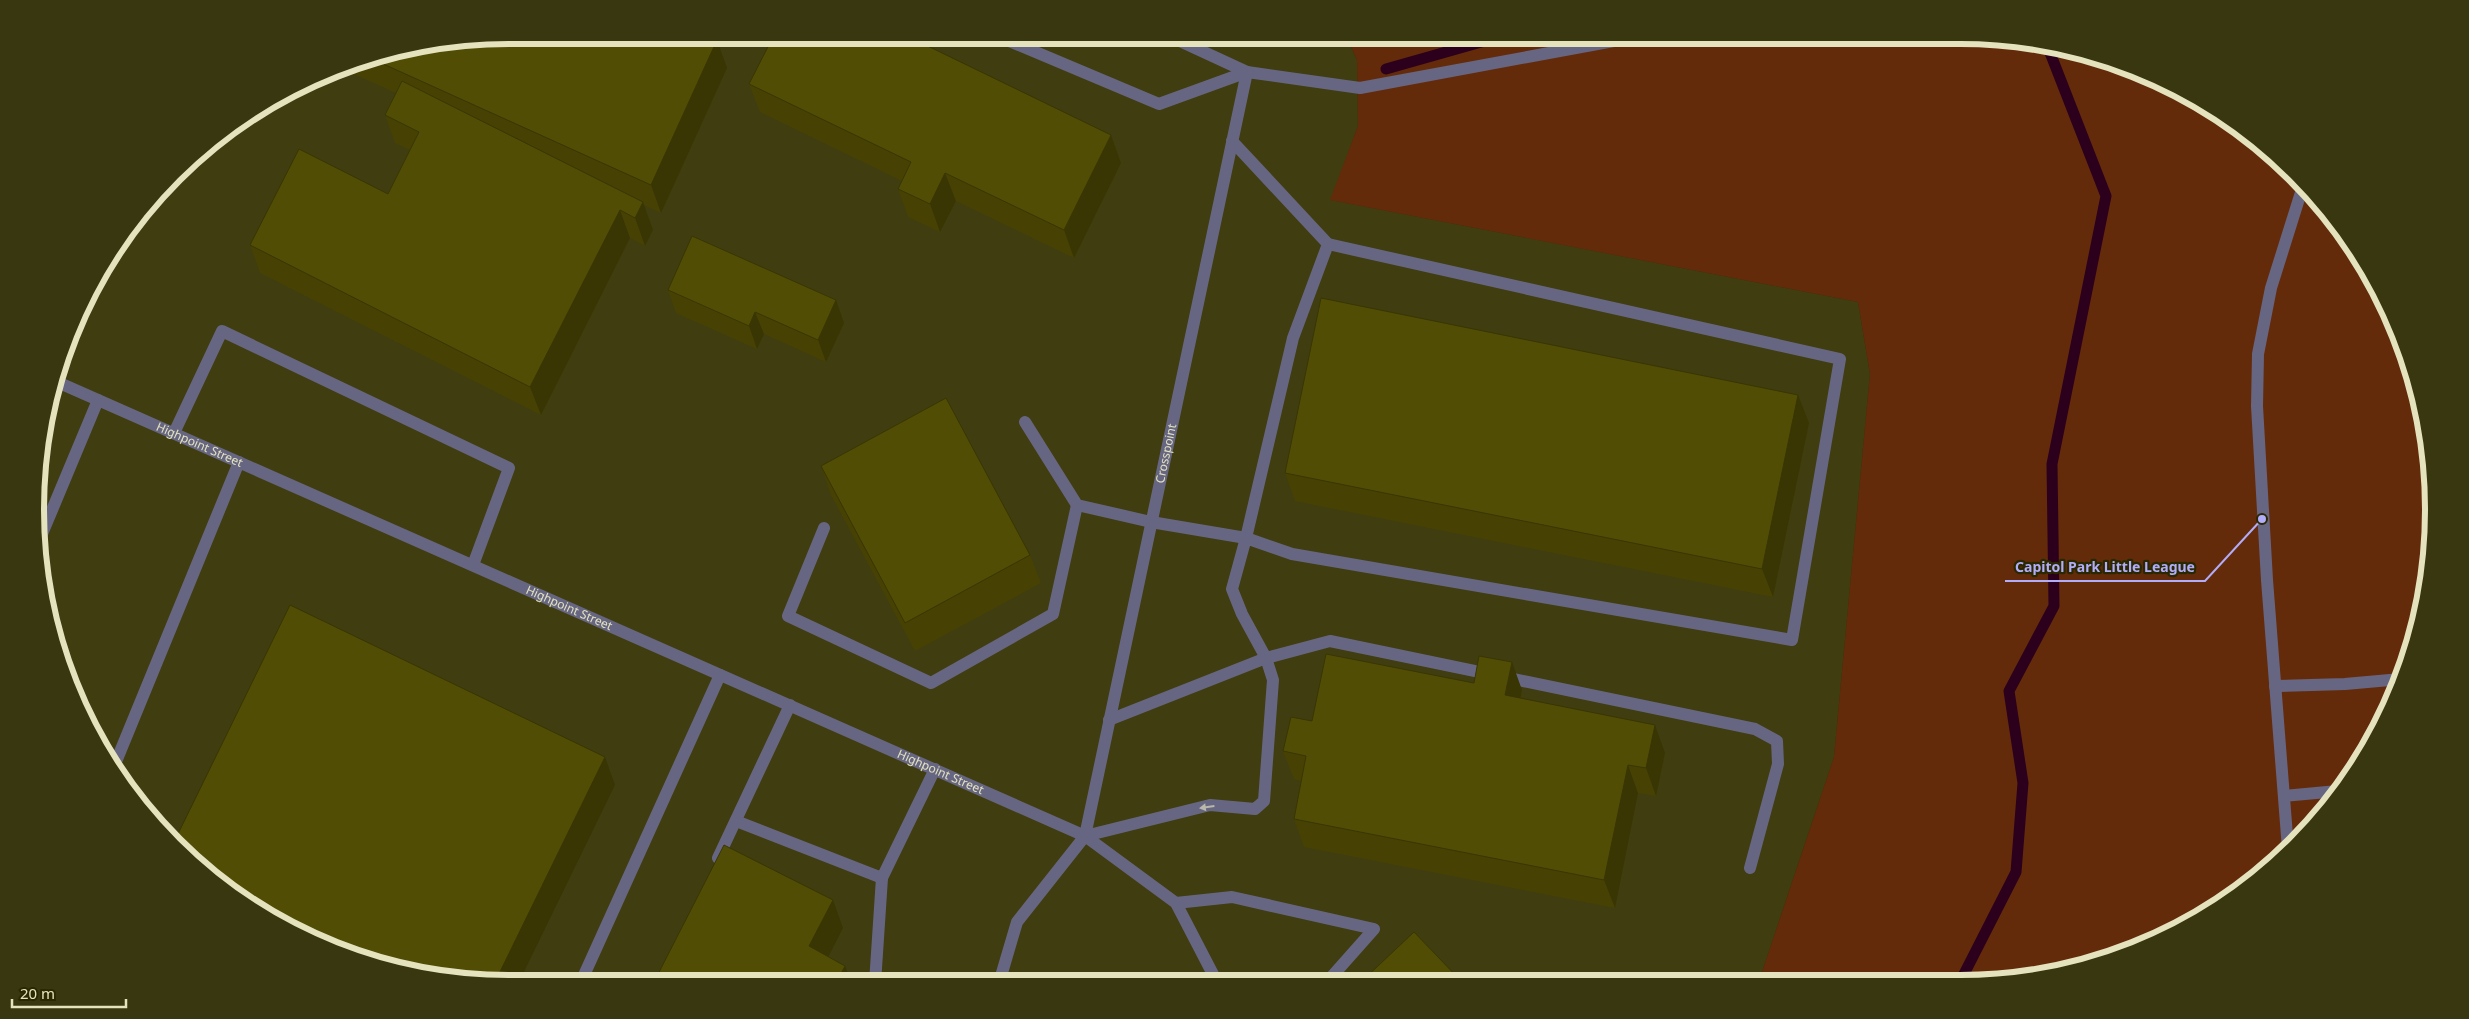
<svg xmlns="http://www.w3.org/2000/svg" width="2469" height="1019" viewBox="0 0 2469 1019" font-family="'Noto Sans',sans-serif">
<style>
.built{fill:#403d10}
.green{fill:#642b0b}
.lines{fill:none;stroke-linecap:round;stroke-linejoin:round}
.stream{stroke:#2c001c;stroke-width:11}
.minor{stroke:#676682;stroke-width:12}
.wall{fill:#474204}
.shaded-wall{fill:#393604}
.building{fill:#524d05;stroke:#393604}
.oneway{fill:#b8b7a9}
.labels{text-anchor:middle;stroke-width:4.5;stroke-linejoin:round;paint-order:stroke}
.street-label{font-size:12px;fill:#e4e3be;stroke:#2a2800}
.rim{fill:none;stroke:#e4e3be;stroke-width:6}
.leader{fill:none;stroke:#b1adfa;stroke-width:2}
.callout-dot{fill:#b1adfa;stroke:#2a2800;stroke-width:2}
.callout-label{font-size:14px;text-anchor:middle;font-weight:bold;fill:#b1adfa;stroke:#2a2800;stroke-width:4.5;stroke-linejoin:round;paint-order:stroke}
</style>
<rect width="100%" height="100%" fill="#343208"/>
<!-- built -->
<path class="built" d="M510 35H1346L1357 60 1358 126 1331 200 1858 302 1870 374 1834 757 1759 981 510 984 357 959 221 886 115 773 71 691 44 602 39 447 60 357 98 272 197 153 272 99 357 60Z"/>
<!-- green -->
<path class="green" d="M1346 35H1959L2112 60 2196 98 2272 153 2336 220 2385 299 2418 386 2433 478 2430 571 2409 662 2354 773 2272 866 2141 948 2022 980 1759 981 1834 757 1870 374 1858 302 1330 200 1358 126 1357 60Z"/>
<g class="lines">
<!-- stream -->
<path class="stream" d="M1386 69 1506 35
M1961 980 2016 872 2023 783 2009 691 2054 606 2052 464 2106 196 2049 50"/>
<!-- minor -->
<g class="minor">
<path d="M995 35 1159 104 1247 72 1360 88 1646 35"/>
<path d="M1167 35 1247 72"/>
<path id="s1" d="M55 381 1085 836 1176 903 1217 982"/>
<path d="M1025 422 1077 505 1151 522 1246 538 1293 338 1328 244 1232 141"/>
<path d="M174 433 222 331 509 468 473 565"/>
<path d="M824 528 788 616 931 683 1053 614 1077 505"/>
<path d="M42 534 98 400"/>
<path d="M2275 686 2345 684 2401 679"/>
<path d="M1109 720 1266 658 1330 641 1755 729 1777 741 1778 764 1750 868"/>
<path d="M113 769 239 462"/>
<path d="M2284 796 2338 791"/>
<path d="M736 821 882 878"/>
<path id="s2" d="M1085 836 1247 72"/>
<path d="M2288 849 2267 580 2257 406 2258 354 2271 288 2303 186"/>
<path d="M718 858 790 705"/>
<path d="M1176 903 1232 897 1374 929 1327 982"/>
<path d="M875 983 882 878 935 769"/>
<path d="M999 983 1017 922 1085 836 1210 805 1255 809 1264 801 1273 680 1266 658 1242 614 1232 589 1246 538 1292 554 1792 640 1840 359 1328 244"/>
<path d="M580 984 720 675"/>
</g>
</g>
<!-- wall -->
<path class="wall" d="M510 35 727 68 661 213 644 205 653 230 645 246 630 238 541 415 260 273 250 245 388 194 410 150 395 143 385 115 396 93 340 68 357 60Z
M749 84 1111 135 1121 163 1074 258 956 201 940 232 908 217 898 189 902 181 760 112Z
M668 290 844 323 826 362 764 334 757 349 676 313Z
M1798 395 1809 423 1773 597 1295 501 1285 473Z
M821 466 1030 555 1041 583 915 651 831 495Z
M1474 683 1522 690 1521 698 1665 753 1656 796 1638 793 1615 908 1304 847 1294 819 1301 781 1294 779 1283 751 1312 721Z"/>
<!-- shaded-wall -->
<path class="shaded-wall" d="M717 40 727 68 661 213 651 185Z
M1111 135 1121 163 1074 258 1064 230Z
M945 173 956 201 940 232 930 204Z
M643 202 653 230 645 246 635 218Z
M620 210 630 238 541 415 530 387Z
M836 300 844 323 826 362 818 340Z
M755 312 764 334 757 349 749 326Z
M1798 395 1809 423 1773 597 1762 569Z
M1512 662 1522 690 1516 723 1505 695Z
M1655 725 1665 753 1656 796 1646 768Z
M605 757 615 785 518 984H510L495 982Z
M1628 765 1638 793 1615 908 1604 880Z
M833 900 843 928 819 975 809 946Z
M845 966 852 983H836Z"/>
<!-- building -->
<path class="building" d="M510 35H706L717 40 651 185 370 58Z
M774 35H905L1111 135 1064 230 945 173 930 204 898 189 911 162 749 84Z
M402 81 643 202 635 218 620 210 530 387 250 245 299 149 388 194 419 132 385 115Z
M692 236 836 300 818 340 755 312 749 326 668 290Z
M1321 298 1798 395 1762 569 1285 473Z
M946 398 1030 555 905 623 821 466Z
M290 605 605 757 495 982 357 959 221 886 176 838Z
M1326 654 1474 683 1479 656 1512 662 1505 695 1655 725 1646 768 1628 765 1604 880 1294 819 1306 756 1283 751 1291 717 1312 721Z
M724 845 833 900 809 946 845 966 836 983 653 984Z
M1414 932 1461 981 1361 982Z"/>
<!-- one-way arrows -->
<defs><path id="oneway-solid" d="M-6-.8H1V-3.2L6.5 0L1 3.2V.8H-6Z" transform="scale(1.25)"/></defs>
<use class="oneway" href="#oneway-solid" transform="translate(1207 807) rotate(172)"/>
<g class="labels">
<!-- street labels -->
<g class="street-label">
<text dy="4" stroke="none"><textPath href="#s1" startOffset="158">Highpoint Street</textPath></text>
<text dy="4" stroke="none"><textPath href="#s2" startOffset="391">Crosspoint</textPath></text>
<text dy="4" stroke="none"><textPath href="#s1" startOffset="562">Highpoint Street</textPath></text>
<text dy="4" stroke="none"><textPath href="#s1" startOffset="968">Highpoint Street</textPath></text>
</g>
</g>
<!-- crop -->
<path d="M0 0H2469V1019H0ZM509 44H1960A465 465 0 0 1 2425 509V510A465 465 0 0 1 1960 975H509A465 465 0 0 1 44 510V509A465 465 0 0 1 509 44Z" fill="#39370f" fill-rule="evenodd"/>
<path class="rim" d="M509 44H1960A465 465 0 0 1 2425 509V510A465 465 0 0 1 1960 975H509A465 465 0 0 1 44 510V509A465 465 0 0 1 509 44Z"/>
<!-- callouts -->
<path class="leader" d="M2262 519L2205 581H2005"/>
<circle class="callout-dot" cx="2262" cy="519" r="5"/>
<g class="callout-label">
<text x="2105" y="572">Capitol Park Little League</text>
</g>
<!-- scale -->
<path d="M12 999v8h114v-8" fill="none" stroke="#e4e3be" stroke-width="2.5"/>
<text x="20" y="999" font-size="15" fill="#e4e3be" stroke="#2a2800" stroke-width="4" paint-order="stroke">20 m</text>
</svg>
